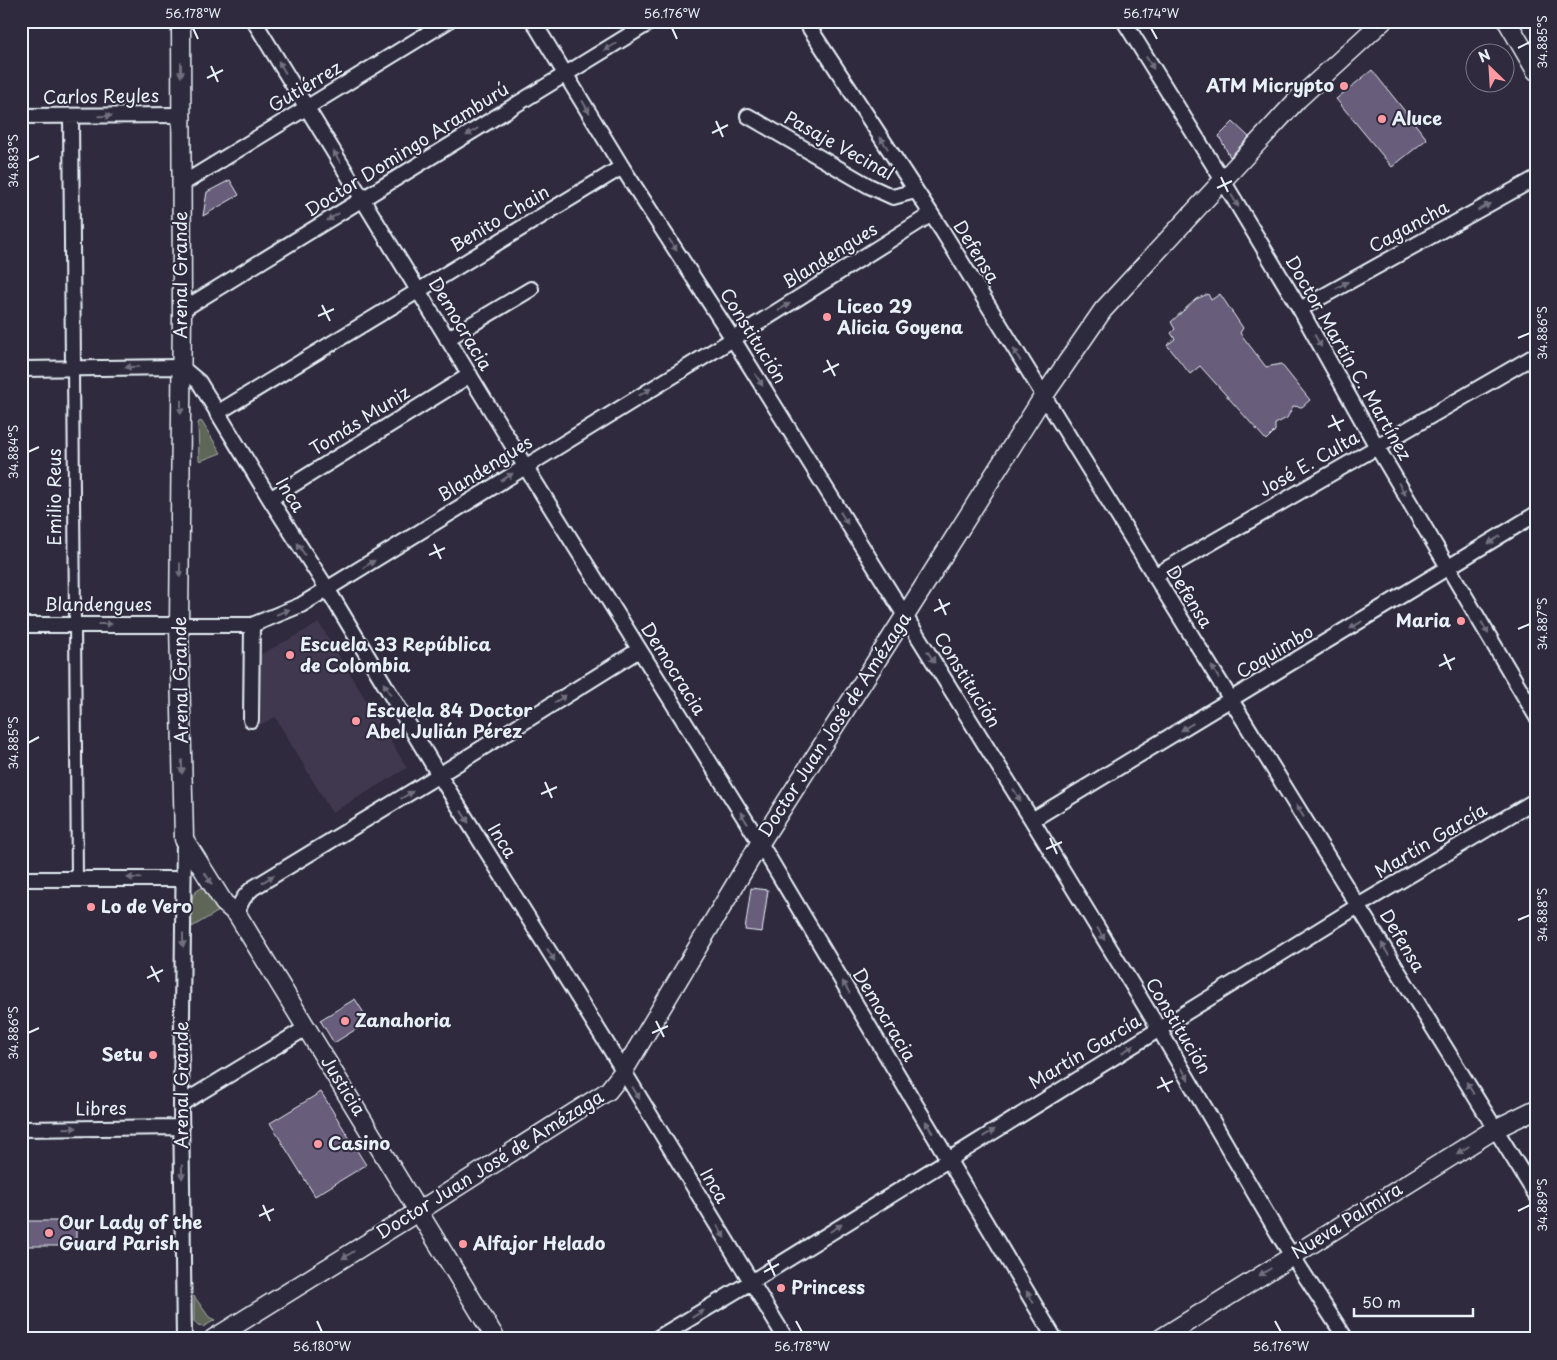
<svg xmlns="http://www.w3.org/2000/svg" width="1557" height="1360" viewBox="0 0 1557 1360" font-family="'Playpen Sans',sans-serif">
<style>
.built{fill:#40394f}
.green{fill:#5f6659;stroke:#a4aca8}
.building{fill:#685d7a;stroke:#e8f1f8}
.lines{fill:none;stroke-linecap:round;stroke-linejoin:round}
.pedestrian-casing{stroke:#e8f1f8;stroke-width:14}
.minor-casing{stroke:#e8f1f8;stroke-width:18}
.tertiary-casing{stroke:#e8f1f8;stroke-width:21}
.pedestrian{stroke:#2f2a3d;stroke-width:10}
.minor{stroke:#2f2a3d;stroke-width:14}
.tertiary{stroke:#2f2a3d;stroke-width:18}
.oneway{fill:#70707e}
.ticks{fill:none;stroke:#e8f1f8;stroke-width:2}
.poi-dot{fill:#ff9aa2;stroke:#2f2a3d;stroke-width:2}
.labels{text-anchor:middle;stroke-width:4;stroke-linejoin:round;paint-order:stroke}
.poi-label{font-size:18px;font-weight:bold;fill:#e8f1f8;stroke:#2f2a3d;text-anchor:start}
.street-label{font-size:18px;fill:#e8f1f8;stroke:#2f2a3d}
.neatline{fill:none;stroke:#e8f1f8;stroke-width:2}
.ticks-label{font-size:12px;text-anchor:middle;fill:#e8f1f8}
</style>
<rect width="100%" height="100%" fill="#2f2a3d"/>
<filter id="ink" filterUnits="userSpaceOnUse"><feTurbulence type="fractalNoise" baseFrequency=".02" numOctaves="2"/><feDisplacementMap in="SourceGraphic" scale="10" xChannelSelector="R" yChannelSelector="G"/><feConvolveMatrix kernelMatrix="1 2 1 2 8 2 1 2 1" color-interpolation-filters="sRGB"/></filter>
<g filter="url(#ink)">
<!-- built -->
<path class="built" d="M319 623 407 768 332 813 275 717 251 730V728L261 719 260 655Z"/>
<!-- green -->
<path class="green" d="M200 421 202 422 221 453 200 461 199 460 198 423Z
M202 888 208 890 219 911 192 927C191 913 186 894 202 888Z
M194 1296 209 1317 215 1320 203 1327 198 1326 194 1321Z"/>
<!-- building -->
<path class="building" d="M1372 70 1427 139 1392 167 1336 99Z
M1233 122 1249 137 1230 157 1219 136Z
M230 180 239 195 203 216 207 192Z
M1208 294 1211 300 1220 294 1243 328 1240 333 1266 367 1281 364 1310 400 1302 407 1293 406 1287 418 1275 424V431L1266 440 1200 366 1190 374 1167 345 1175 339 1171 333 1175 329 1171 322 1196 299Z
M751 888 768 890 762 932 745 930Z
M355 999 369 1021 334 1043 320 1020Z
M321 1092 366 1165 315 1196 270 1123Z
M21 1221H59V1225H76V1241H59V1246H21Z"/>
<g class="lines">
<defs>
<path id="pedestrian" d="M73 368 77 878"/>
<path id="minor" d="M254 21 525 466 760 843 1055 1339
M533 21 622 167 733 339 1032 820 1159 1029 1280 1237 1346 1339
M805 21 943 232 1536 1195
M1124 21 1222 179 1300 309 1377 447 1536 716
M21 116 181 115
M71 116 73 368
M748 116 869 186 893 197 915 191
M182 184 448 21
M1300 309 1536 178
M182 310 652 21
M447 339 531 289
M21 369 181 367 199 382 270 499 328 590 439 775 612 1052 786 1339
M217 413 622 167
M270 499 470 375
M1154 576 1536 355
M21 625H252L301 605 733 339 930 215
M251 720 252 625
M1032 820 1536 514
M21 879H183
M237 914C240 902 244 896 253 888L439 775 639 650
M181 1104 306 1028
M21 1129 182 1127
M184 1339 181 1104 184 839
M656 1339 751 1282 1358 906 1536 800"/>
<path id="tertiary" d="M181 21 182 310 179 624 184 839 224 903 237 914 496 1339
M1507 21 1536 71
M213 1339 419 1211 608 1091 623 1072 760 843 905 616 1043 397 1103 310 1298 99 1383 21
M1160 1339 1495 1129 1536 1109"/>
</defs>
<!-- pedestrian casing -->
<use href="#pedestrian" class="pedestrian-casing"/>
<!-- minor casing -->
<use href="#minor" class="minor-casing"/>
<!-- tertiary casing -->
<use href="#tertiary" class="tertiary-casing"/>
<!-- pedestrian -->
<use href="#pedestrian" class="pedestrian"/>
<!-- minor -->
<use href="#minor" class="minor"/>
<!-- tertiary -->
<use href="#tertiary" class="tertiary"/>
</g>
<!-- one-way arrows -->
<defs><path id="oneway-solid" d="M-6-.8H1V-3.2L6.5 0L1 3.2V.8H-6Z" transform="scale(1.25)"/></defs>
<g class="oneway">
<use href="#oneway-solid" transform="translate(610 47) rotate(149)"/>
<use href="#oneway-solid" transform="translate(1150 63) rotate(58)"/>
<use href="#oneway-solid" transform="translate(282 67) rotate(-121)"/>
<use href="#oneway-solid" transform="translate(181 70) rotate(90)"/>
<use href="#oneway-solid" transform="translate(586 107) rotate(59)"/>
<use href="#oneway-solid" transform="translate(105 116) rotate(-1)"/>
<use href="#oneway-solid" transform="translate(472 132) rotate(148)"/>
<use href="#oneway-solid" transform="translate(884 143) rotate(-123)"/>
<use href="#oneway-solid" transform="translate(337 157) rotate(-121)"/>
<use href="#oneway-solid" transform="translate(1235 201) rotate(59)"/>
<use href="#oneway-solid" transform="translate(1484 207) rotate(-29)"/>
<use href="#oneway-solid" transform="translate(333 217) rotate(148)"/>
<use href="#oneway-solid" transform="translate(673 245) rotate(57)"/>
<use href="#oneway-solid" transform="translate(1342 285) rotate(-29)"/>
<use href="#oneway-solid" transform="translate(784 307) rotate(-32)"/>
<use href="#oneway-solid" transform="translate(1318 341) rotate(61)"/>
<use href="#oneway-solid" transform="translate(1017 355) rotate(-121)"/>
<use href="#oneway-solid" transform="translate(132 367) rotate(179)"/>
<use href="#oneway-solid" transform="translate(759 380) rotate(58)"/>
<use href="#oneway-solid" transform="translate(645 392) rotate(-31)"/>
<use href="#oneway-solid" transform="translate(181 407) rotate(90)"/>
<use href="#oneway-solid" transform="translate(507 477) rotate(-32)"/>
<use href="#oneway-solid" transform="translate(1402 489) rotate(59)"/>
<use href="#oneway-solid" transform="translate(844 518) rotate(58)"/>
<use href="#oneway-solid" transform="translate(1494 540) rotate(148)"/>
<use href="#oneway-solid" transform="translate(301 549) rotate(-123)"/>
<use href="#oneway-solid" transform="translate(369 564) rotate(-32)"/>
<use href="#oneway-solid" transform="translate(180 570) rotate(90)"/>
<use href="#oneway-solid" transform="translate(283 612) rotate(-22)"/>
<use href="#oneway-solid" transform="translate(105 624)"/>
<use href="#oneway-solid" transform="translate(1356 625) rotate(149)"/>
<use href="#oneway-solid" transform="translate(1485 628) rotate(60)"/>
<use href="#oneway-solid" transform="translate(931 657) rotate(58)"/>
<use href="#oneway-solid" transform="translate(1215 672) rotate(-122)"/>
<use href="#oneway-solid" transform="translate(387 689) rotate(-121)"/>
<use href="#oneway-solid" transform="translate(560 699) rotate(-32)"/>
<use href="#oneway-solid" transform="translate(1187 727) rotate(149)"/>
<use href="#oneway-solid" transform="translate(182 767) rotate(89)"/>
<use href="#oneway-solid" transform="translate(407 795) rotate(-31)"/>
<use href="#oneway-solid" transform="translate(1017 795) rotate(58)"/>
<use href="#oneway-solid" transform="translate(1300 811) rotate(-122)"/>
<use href="#oneway-solid" transform="translate(465 817) rotate(58)"/>
<use href="#oneway-solid" transform="translate(744 818) rotate(-122)"/>
<use href="#oneway-solid" transform="translate(134 878) rotate(-179)"/>
<use href="#oneway-solid" transform="translate(208 878) rotate(58)"/>
<use href="#oneway-solid" transform="translate(268 879) rotate(-31)"/>
<use href="#oneway-solid" transform="translate(1101 934) rotate(59)"/>
<use href="#oneway-solid" transform="translate(183 940) rotate(90)"/>
<use href="#oneway-solid" transform="translate(1385 949) rotate(-121)"/>
<use href="#oneway-solid" transform="translate(551 955) rotate(58)"/>
<use href="#oneway-solid" transform="translate(846 987) rotate(-121)"/>
<use href="#oneway-solid" transform="translate(1128 1049) rotate(-31)"/>
<use href="#oneway-solid" transform="translate(1185 1074) rotate(60)"/>
<use href="#oneway-solid" transform="translate(1470 1088) rotate(-121)"/>
<use href="#oneway-solid" transform="translate(636 1093) rotate(59)"/>
<use href="#oneway-solid" transform="translate(929 1127) rotate(-121)"/>
<use href="#oneway-solid" transform="translate(70 1128) rotate(-1)"/>
<use href="#oneway-solid" transform="translate(989 1133) rotate(-31)"/>
<use href="#oneway-solid" transform="translate(1463 1150) rotate(148)"/>
<use href="#oneway-solid" transform="translate(182 1172) rotate(89)"/>
<use href="#oneway-solid" transform="translate(836 1228) rotate(-32)"/>
<use href="#oneway-solid" transform="translate(721 1232) rotate(59)"/>
<use href="#oneway-solid" transform="translate(348 1255) rotate(148)"/>
<use href="#oneway-solid" transform="translate(1265 1272) rotate(148)"/>
<use href="#oneway-solid" transform="translate(1030 1297) rotate(-121)"/>
<use href="#oneway-solid" transform="translate(698 1314) rotate(-31)"/>
</g>
</g>
<!-- ticks -->
<path class="ticks" d="M193 28 198 39M672 28 677 39M1151 28 1157 39M1518 48 1530 42M211 66 218 82M207 78 223 70M716 121 723 137M712 133 728 125M28 161 39 156M1221 177 1228 192M1217 188 1232 181M322 305 330 321M318 316 334 309M1518 338 1530 333M827 360 835 376M823 372 839 364M1332 415 1340 431M1328 427 1344 420M28 452 39 447M434 544 441 559M429 555 445 548M939 599 946 615M934 611 950 603M1518 629 1530 624M1444 654 1451 670M1439 666 1455 658M28 743 39 737M545 782 552 798M541 794 557 787M1050 838 1057 854M1046 849 1062 842M1518 920 1530 915M151 966 159 982M147 978 163 970M656 1021 664 1037M28 1033 39 1028M652 1033 668 1026M1161 1077 1169 1092M1157 1088 1173 1081M263 1205 270 1221M1518 1211 1530 1205M259 1216 274 1209M768 1260 775 1276M764 1272 779 1264M317 1321 322 1332M796 1321 802 1332M1275 1321 1281 1332"/>
<!-- markers -->
<g class="poi-dot">
<circle cx="1344" cy="86" r="5"/>
<circle cx="1382" cy="119" r="5"/>
<circle cx="827" cy="317" r="5"/>
<circle cx="1461" cy="621" r="5"/>
<circle cx="290" cy="655" r="5"/>
<circle cx="356" cy="721" r="5"/>
<circle cx="91" cy="907" r="5"/>
<circle cx="345" cy="1021" r="5"/>
<circle cx="153" cy="1055" r="5"/>
<circle cx="318" cy="1144" r="5"/>
<circle cx="49" cy="1233" r="5"/>
<circle cx="463" cy="1244" r="5"/>
<circle cx="781" cy="1288" r="5"/>
</g>
<g class="labels">
<!-- poi labels -->
<g class="poi-label">
<text x="1334" y="92" text-anchor="end">ATM Micrypto</text>
<text x="1392" y="125">Aluce</text>
<text x="837" y="313">Liceo 29<tspan x="837" dy="21">Alicia Goyena</tspan></text>
<text x="1451" y="627" text-anchor="end">Maria</text>
<text x="300" y="651">Escuela 33 República<tspan x="300" dy="21">de Colombia</tspan></text>
<text x="366" y="717">Escuela 84 Doctor<tspan x="366" dy="21">Abel Julián Pérez</tspan></text>
<text x="101" y="913">Lo de Vero</text>
<text x="355" y="1027">Zanahoria</text>
<text x="143" y="1061" text-anchor="end">Setu</text>
<text x="328" y="1150">Casino</text>
<text x="59" y="1229">Our Lady of the<tspan x="59" dy="21">Guard Parish</tspan></text>
<text x="473" y="1250">Alfajor Helado</text>
<text x="791" y="1294">Princess</text>
</g>
<!-- street labels -->
<g class="street-label">
<text transform="translate(305 87) rotate(-31)" y="6">Gutiérrez</text>
<text transform="translate(101 97) rotate(-1)" y="6">Carlos Reyles</text>
<text transform="translate(839 146) rotate(29)" y="6">Pasaje Vecinal</text>
<text transform="translate(407 150) rotate(-32)" y="6">Doctor Domingo Aramburú</text>
<text transform="translate(500 219) rotate(-31)" y="6">Benito Chain</text>
<text transform="translate(1409 227) rotate(-29)" y="6">Cagancha</text>
<text transform="translate(976 252) rotate(58)" y="6">Defensa</text>
<text transform="translate(830 256) rotate(-32)" y="6">Blandengues</text>
<text transform="translate(181 275) rotate(-90)" y="6">Arenal Grande</text>
<text transform="translate(460 324) rotate(59)" y="6">Democracia</text>
<text transform="translate(753 336) rotate(58)" y="6">Constitución</text>
<text transform="translate(1348 358) rotate(60)" y="6">Doctor Martín C. Martínez</text>
<text transform="translate(360 421) rotate(-32)" y="6">Tomás Muniz</text>
<text transform="translate(1309 464) rotate(-30)" y="6">José E. Culta</text>
<text transform="translate(485 469) rotate(-32)" y="6">Blandengues</text>
<text transform="translate(290 495) rotate(58)" y="6">Inca</text>
<text transform="translate(55 497) rotate(-90)" y="6">Emilio Reus</text>
<text transform="translate(1189 597) rotate(58)" y="6">Defensa</text>
<text x="98" y="611">Blandengues</text>
<text transform="translate(1275 652) rotate(-31)" y="6">Coquimbo</text>
<text transform="translate(673 669) rotate(58)" y="6">Democracia</text>
<text transform="translate(181 680) rotate(-91)" y="6">Arenal Grande</text>
<text transform="translate(967 680) rotate(58)" y="6">Constitución</text>
<text transform="translate(835 725) rotate(-57)" y="6">Doctor Juan José de Amézaga</text>
<text transform="translate(502 841) rotate(58)" y="6">Inca</text>
<text transform="translate(1431 841) rotate(-31)" y="6">Martín García</text>
<text transform="translate(1402 941) rotate(59)" y="6">Defensa</text>
<text transform="translate(884 1015) rotate(59)" y="6">Democracia</text>
<text transform="translate(1178 1026) rotate(59)" y="6">Constitución</text>
<text transform="translate(1085 1052) rotate(-31)" y="6">Martín García</text>
<text transform="translate(182 1085) rotate(-90)" y="6">Arenal Grande</text>
<text transform="translate(343 1086) rotate(58)" y="6">Justicia</text>
<text transform="translate(101 1109) rotate(-1)" y="6">Libres</text>
<text transform="translate(490 1165) rotate(-32)" y="6">Doctor Juan José de Amézaga</text>
<text transform="translate(714 1186) rotate(59)" y="6">Inca</text>
<text transform="translate(1347 1221) rotate(-32)" y="6">Nueva Palmira</text>
</g>
</g>
<!-- margin -->
<rect width="1557" height="1360" fill="none" stroke="#2f2a3d" stroke-width="55"/>
<!-- north arrow -->
<g transform="translate(1490 68) rotate(335)"><circle r="24" fill="#2f2a3d" stroke="#797a88"/>
<path d="M0-4L9 19L0 12L-9 19Z" fill="#ff9aa2"/>
<text y="-8" font-size="14" font-weight="bold" text-anchor="middle" fill="#e8f1f8">N</text>
</g>
<!-- scale -->
<path d="M1354 1308v8h119v-8" fill="none" stroke="#e8f1f8" stroke-width="2.5"/>
<text x="1362" y="1308" font-size="15" fill="#e8f1f8" stroke="#2f2a3d" stroke-width="4" paint-order="stroke">50 m</text>
<rect x="28" y="28" width="1502" height="1304" class="neatline"/>
<g class="ticks-label">
<text x="193" y="18">56.178°W</text>
<text x="672" y="18">56.176°W</text>
<text x="1151" y="18">56.174°W</text>
<text transform="translate(1543 42) rotate(-90)" y="4">34.885°S</text>
<text transform="translate(14 161) rotate(-90)" y="4">34.883°S</text>
<text transform="translate(1543 333) rotate(-90)" y="4">34.886°S</text>
<text transform="translate(14 452) rotate(-90)" y="4">34.884°S</text>
<text transform="translate(1543 624) rotate(-90)" y="4">34.887°S</text>
<text transform="translate(14 743) rotate(-90)" y="4">34.885°S</text>
<text transform="translate(1543 915) rotate(-90)" y="4">34.888°S</text>
<text transform="translate(14 1033) rotate(-90)" y="4">34.886°S</text>
<text transform="translate(1543 1205) rotate(-90)" y="4">34.889°S</text>
<text x="322" y="1351">56.180°W</text>
<text x="802" y="1351">56.178°W</text>
<text x="1281" y="1351">56.176°W</text>
</g>
</svg>
